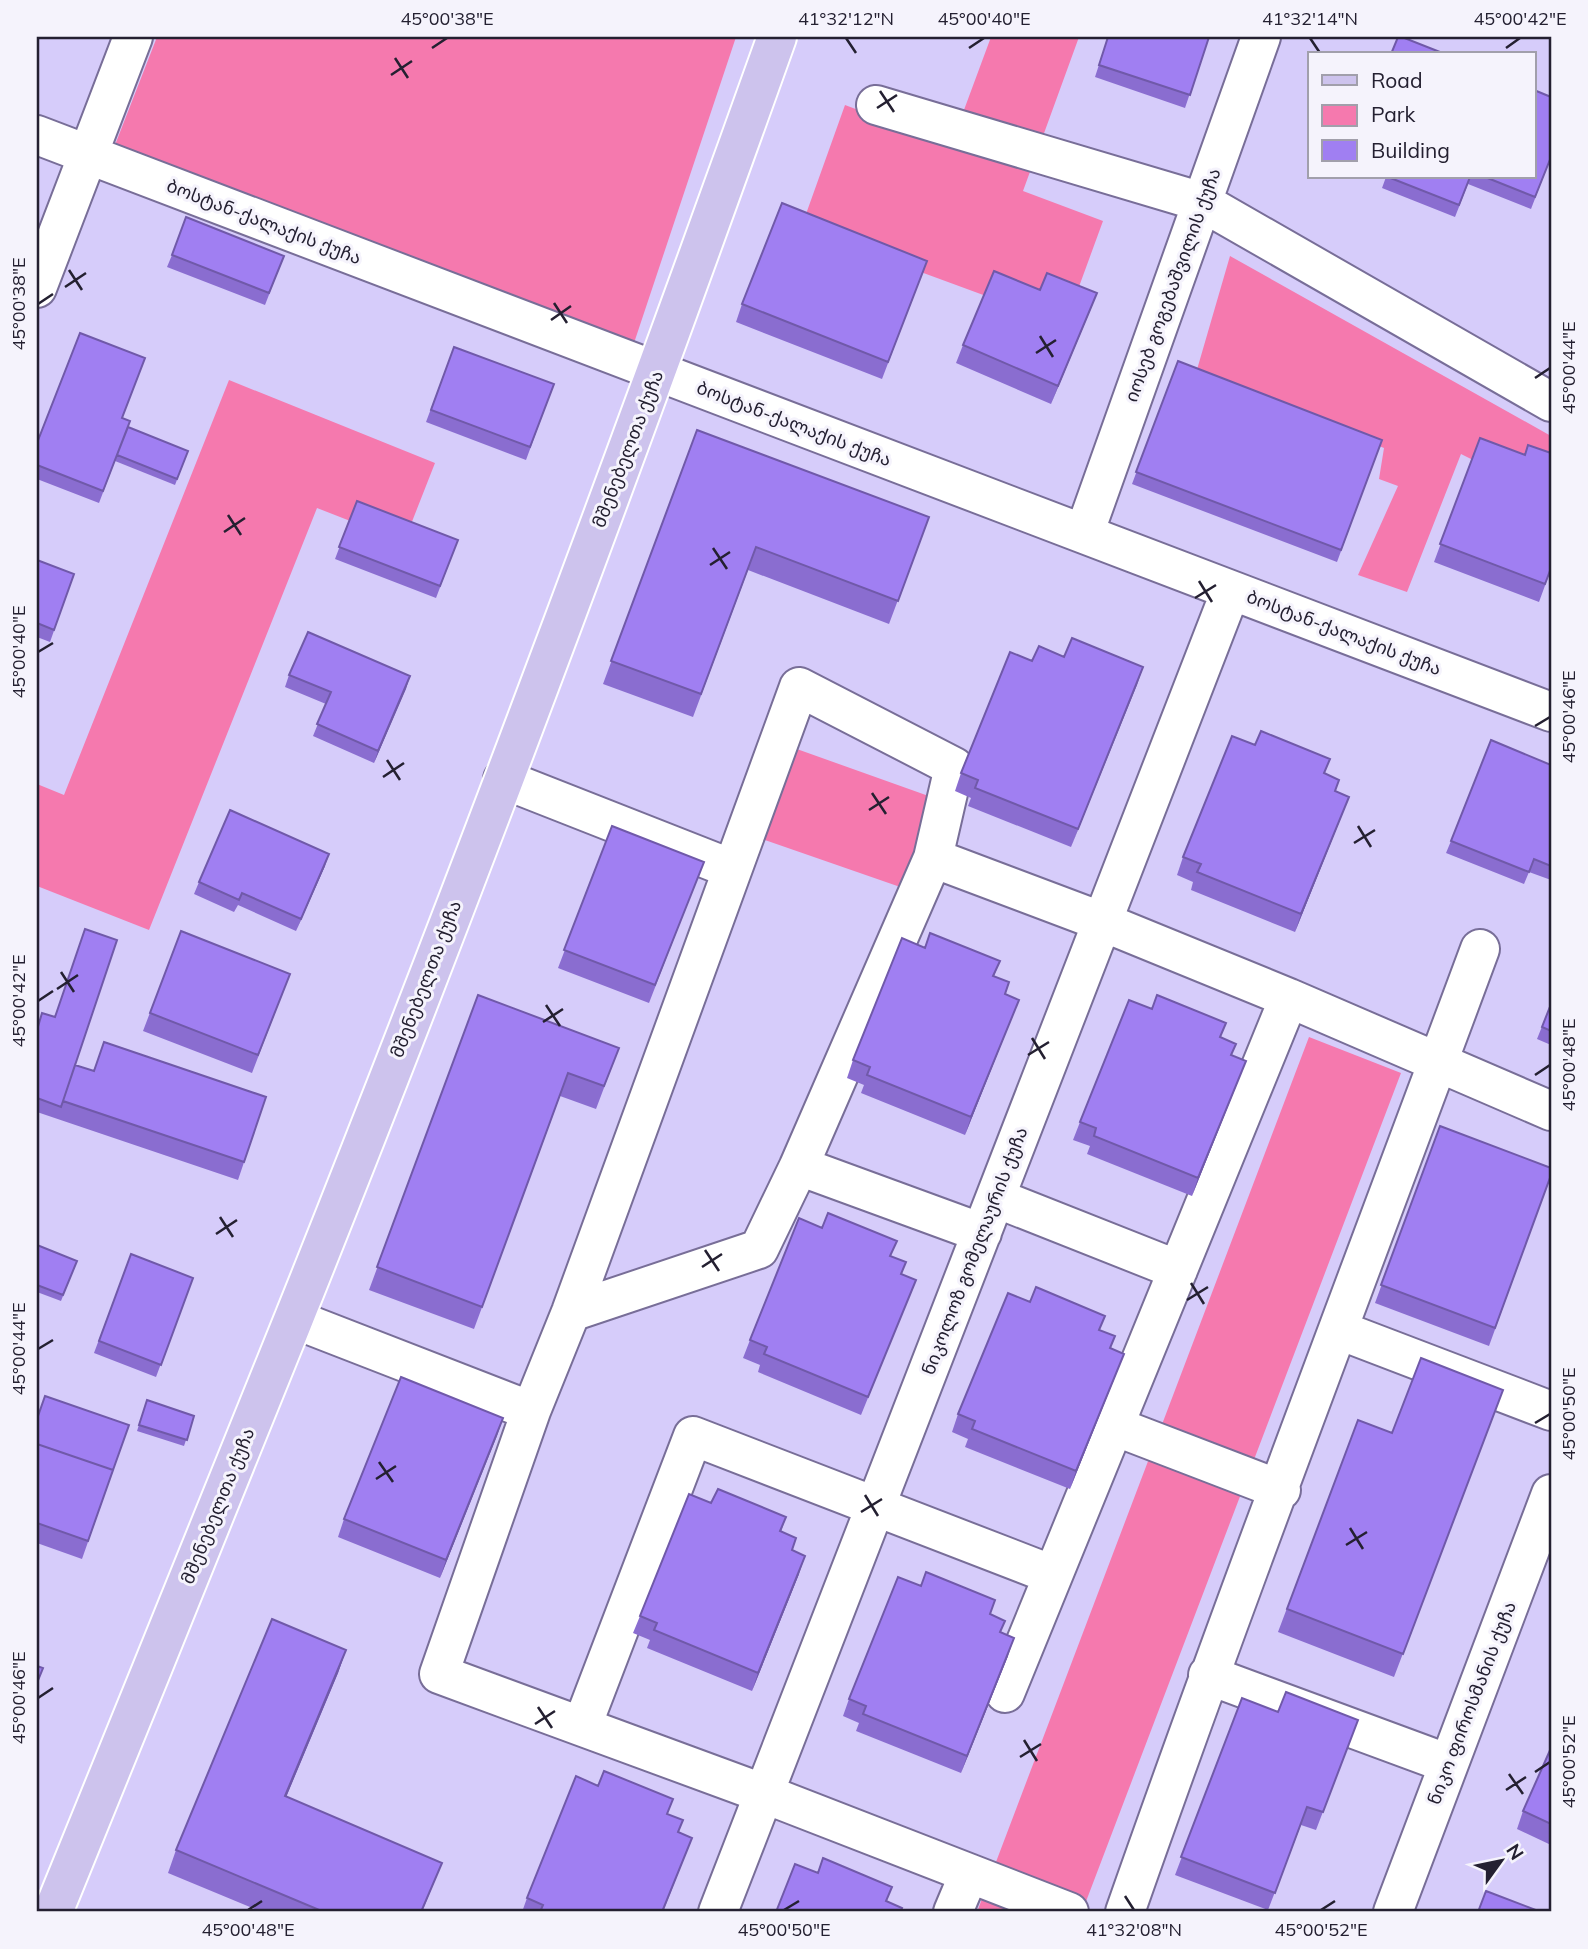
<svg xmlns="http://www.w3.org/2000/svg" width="1588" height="1949" viewBox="0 0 1588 1949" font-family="Mulish,'Noto Sans Georgian',sans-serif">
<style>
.green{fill:#f579ae}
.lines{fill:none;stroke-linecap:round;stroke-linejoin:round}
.minor-casing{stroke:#786e98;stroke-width:42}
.major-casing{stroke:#fff;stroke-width:42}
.minor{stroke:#fff;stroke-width:38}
.major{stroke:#cdc3ed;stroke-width:38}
.wall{fill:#8a6dd0}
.shaded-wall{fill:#7059a9}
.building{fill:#a07ff2;stroke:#7059a9;stroke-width:2}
.ticks{fill:none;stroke:#242031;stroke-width:2.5}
.labels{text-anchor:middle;stroke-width:6;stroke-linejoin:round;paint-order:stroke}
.street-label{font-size:18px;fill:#242031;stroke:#f5f3fc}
.neatline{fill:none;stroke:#242031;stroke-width:2.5}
.ticks-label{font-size:18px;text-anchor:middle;fill:#242031}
</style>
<rect width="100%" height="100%" fill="#d6ccfa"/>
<!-- green -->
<path class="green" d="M157 37H736L631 352 115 145Z
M991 37H1079L1023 191 1103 221 1065 325 801 228 845 105 951 145Z
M1230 256 1551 436V499L1461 454 1407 592 1358 575 1398 486 1379 479 1384 448 1196 373Z
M229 380 435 463 404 542 317 508 149 930 37 886V784L64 795Z
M794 748 937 799 906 889 762 839Z
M1309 1037 1401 1073 1082 1912H977Z"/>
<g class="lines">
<defs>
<path id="minor" d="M876 105 1202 202 1551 402
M37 135 1551 712
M37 288 133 37
M1084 534 1261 37
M503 779 732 869
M933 858 1103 922 1289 998 1005 1693
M1289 998 1551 1111
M996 1198 1178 1270
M982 1233 799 1166 933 858 954 767 799 687 571 1312 531 1411 439 1674 765 1794 1069 1912
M571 1312 759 1249 799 1166
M294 1319 531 1411
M1339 1330 1551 1411
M1114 1426 1281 1490
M1208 1675 1449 1764
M582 1726 693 1436 1053 1575
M718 1912 1231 590
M953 1912 969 1874
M1125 1912C1238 1590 1361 1270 1480 949
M1393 1912 1551 1494"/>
<path id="major" d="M53 1912C133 1716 213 1519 292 1323 463 897 623 468 777 37"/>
</defs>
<!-- minor casing -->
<use href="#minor" class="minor-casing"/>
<!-- major casing -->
<use href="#major" class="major-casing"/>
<!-- minor -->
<use href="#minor" class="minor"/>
<!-- major -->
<use href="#major" class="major"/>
</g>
<!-- wall -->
<path class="wall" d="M1108 37H1209L1185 108 1095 77Z
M1551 157 1531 209 1468 184 1455 217 1382 188 1386 177H1534Z
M172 255 284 256 265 305 167 267Z
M927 261 882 379 736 322 742 304Z
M1040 290 1097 293 1051 404 956 363 963 345Z
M454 347 554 384 526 460 426 422Z
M1178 361 1382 440 1337 562 1132 484Z
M122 418 128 427 188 451 175 485 115 461 99 503 37 479V443Z
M697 430 929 517 889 624 748 570 693 717 603 684Z
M1480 438 1525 455 1551 569 1539 602 1434 562Z
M357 501 458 540 436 598 335 559Z
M37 560 74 574 50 642 37 637Z
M1064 657 1143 667 1071 847 968 806 971 798 955 791 961 773 1032 661Z
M289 675 410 676 374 763 313 736 326 704 285 687Z
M1551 765V880L1529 872 1524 884 1446 853 1451 841Z
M1324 773 1335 791 1349 797 1295 932 1191 890 1193 882 1177 875 1183 857Z
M612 826 697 879 649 1003 558 968Z
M325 866 296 931 238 905 234 912 194 894 199 882Z
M181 931 290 974 252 1073 143 1031Z
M925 948 1000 961 994 976 1005 994 1019 1000 965 1135 861 1093 864 1085 847 1078 853 1060Z
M478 995 619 1048 596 1109 560 1096 474 1329 369 1290Z
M1551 1004V1045L1537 1039Z
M37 1029 71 1077 93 1070 266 1097 238 1180 37 1112Z
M1221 1038 1231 1056 1246 1061 1192 1196 1087 1154 1090 1146 1073 1140 1080 1122Z
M1440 1126 1551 1175 1489 1346 1375 1303Z
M37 1245 77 1261 61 1301 37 1292Z
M131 1254 193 1278 156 1377 94 1353Z
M891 1256 902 1274 916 1280 861 1415 758 1372 760 1365 743 1358 750 1340Z
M1099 1330 1110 1348 1124 1354 1070 1489 965 1447 968 1439 952 1432 958 1414Z
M1503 1390 1394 1677 1278 1632 1358 1420 1392 1433Z
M147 1400 194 1416 184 1446 137 1431Z
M503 1418 440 1578 338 1537 344 1519Z
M37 1419 129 1425 82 1559 37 1543Z
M711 1503 786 1517 781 1532 792 1550 799 1574 752 1691 647 1648 650 1640 633 1633 640 1616Z
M990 1614 1001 1633 1008 1656 961 1773 856 1731 859 1723 843 1716 849 1699Z
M346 1650 338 1673 286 1797 442 1863 422 1912H262L168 1873 176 1850Z
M1242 1698 1278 1712 1358 1720 1316 1830 1301 1825 1268 1910 1175 1875Z
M1551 1748V1845L1517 1829 1523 1811Z
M668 1814 678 1832 692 1838 663 1912H522L527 1898Z"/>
<!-- shaded-wall -->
<path class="shaded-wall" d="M1097 293 1090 311 1051 404 1058 386Z
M1143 667 1137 685 1071 847 1078 829Z
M410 676 406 689 374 763 378 751Z
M1349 797 1342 815 1295 932 1301 914Z
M329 854 325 866 296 931 301 919Z
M1019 1000 1012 1017 965 1135 971 1117Z
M1246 1061 1239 1079 1192 1196 1198 1178Z
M1124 1354 1117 1372 1070 1489 1076 1471Z
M503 1418 497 1436 440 1578 446 1560Z
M805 1556 799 1574 752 1691 758 1673Z
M1014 1638 1008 1656 961 1773 967 1756Z
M346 1650 338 1673 277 1819 285 1796Z"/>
<!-- building -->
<path class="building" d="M1108 37H1209L1190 95 1099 65Z
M1398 37H1402L1445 54H1391Z
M1534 90 1551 97V157L1535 197 1485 177H1534Z
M1388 177H1470L1459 205Z
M782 203 927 261 888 362 742 304Z
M186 217 284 256 269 293 172 255Z
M994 271 1040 290 1047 273 1097 293 1058 386 963 345Z
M80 333 145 358 122 418 130 421 103 491 37 465V443Z
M454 347 554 384 530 447 431 410Z
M1178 361 1382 440 1341 550 1136 472Z
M128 427 188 451 177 479 117 455Z
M697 430 929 517 898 601 756 547 701 694 611 661Z
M1480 438 1525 455 1528 445 1551 453V568L1545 584 1440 544Z
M357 501 458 540 440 586 339 547Z
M37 560 74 574 54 630 37 623Z
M308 632 410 676 378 751 317 724 331 692 289 675Z
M1072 638 1143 667 1078 829 975 788 978 780 961 773 1010 652 1032 661 1039 646 1064 657Z
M1261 731 1330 759 1324 773 1339 780 1335 791 1349 797 1301 914 1197 872 1201 864 1183 857 1232 736 1255 745Z
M1491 740 1551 765V866L1534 859 1529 872 1451 841Z
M230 810 329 854 301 919 242 893 239 900 199 882Z
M612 826 704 862 655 985 564 950Z
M85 929 117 940 61 1107 37 1098V1030L42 1013 55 1017Z
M181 931 290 974 258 1055 150 1013Z
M930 933 1000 961 993 976 1009 982 1005 994 1019 1000 971 1117 867 1075 870 1067 853 1060 902 938 925 948Z
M478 995 619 1048 604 1086 568 1073 482 1307 377 1267Z
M1157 995 1226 1023 1220 1037 1236 1044 1231 1055 1246 1061 1198 1178 1094 1136 1096 1128 1080 1122 1129 1000 1152 1009Z
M1551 1004V1031L1542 1027Z
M104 1042 266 1097 244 1162 63 1101 75 1065 94 1071Z
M1440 1126 1551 1168V1175L1495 1328 1381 1285Z
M828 1213 897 1241 890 1256 906 1262 901 1274 916 1280 868 1397 764 1354 767 1347 750 1340 799 1218 822 1228Z
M37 1245 77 1261 63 1295 37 1285Z
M131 1254 193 1278 161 1365 99 1341Z
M1036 1287 1105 1316 1099 1330 1115 1336 1110 1348 1124 1354 1076 1471 972 1429 975 1421 958 1414 1008 1293 1030 1302Z
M1421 1358 1503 1390 1403 1654 1287 1609 1358 1420 1392 1433Z
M401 1377 503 1418 446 1560 344 1519Z
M45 1396 129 1425 113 1470 37 1444V1419Z
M147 1400 194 1416 187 1440 139 1425Z
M37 1444 113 1470 88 1541 37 1523Z
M718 1489 786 1517 780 1531 796 1538 792 1550 805 1556 758 1673 654 1630 657 1623 640 1616 689 1494 711 1503Z
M926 1572 995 1600 990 1614 1005 1621 1000 1632 1014 1638 967 1756 863 1714 866 1706 849 1699 898 1577 921 1586Z
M272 1619 346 1650 285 1796 442 1863 421 1912H324L176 1850Z
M37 1666 43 1668 37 1683Z
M1286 1692 1358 1720 1323 1812 1307 1807 1275 1893 1181 1857 1242 1698 1278 1712Z
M1551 1748V1824L1523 1811Z
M604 1771 673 1799 667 1814 683 1820 678 1832 692 1838 662 1912H540L543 1905 527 1898 576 1776 598 1786Z
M823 1858 892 1887 886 1901 902 1908 900 1912H776L795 1864 818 1873Z
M1486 1891 1541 1912H1478Z"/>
<!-- ticks -->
<path class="ticks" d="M846 38 856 53M1310 38 1320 53M432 48 447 38M969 48 984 38M1506 48 1520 38M395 58 408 78M391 75 412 61M880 91 894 112M877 108 897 95M69 270 82 290M65 287 86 273M554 303 567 323M38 304 53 294M551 320 571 306M1040 336 1053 357M1036 353 1056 340M1535 378 1550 368M228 515 241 535M224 532 245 518M713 548 727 569M710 565 730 552M1199 581 1212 602M1195 598 1216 585M38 652 53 643M1535 726 1550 717M387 760 400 780M383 777 404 763M872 793 886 814M869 810 889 797M1358 826 1371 847M1354 843 1375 830M61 972 74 992M57 989 78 975M38 1001 53 991M546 1005 560 1026M543 1022 563 1009M1032 1038 1045 1059M1028 1055 1049 1042M1535 1075 1550 1065M220 1217 233 1237M216 1234 237 1220M705 1250 719 1271M702 1267 722 1254M1191 1283 1204 1304M1187 1300 1208 1287M38 1349 53 1340M1535 1423 1550 1414M379 1462 393 1482M376 1479 396 1466M865 1495 878 1516M861 1512 882 1499M1350 1528 1363 1549M1346 1545 1367 1532M38 1698 53 1688M538 1707 552 1728M535 1724 555 1711M1024 1740 1037 1761M1020 1757 1041 1744M1535 1772 1550 1762M1509 1774 1523 1794M1506 1790 1526 1777M1125 1896 1134 1910M248 1910 262 1901M784 1910 799 1901M1321 1910 1335 1901"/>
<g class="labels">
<!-- street labels -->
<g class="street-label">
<text transform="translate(264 222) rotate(21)" y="6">ბოსტან-ქალაქის ქუჩა</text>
<text transform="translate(1173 285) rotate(-70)" y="6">იოსებ გოგებაშვილის ქუჩა</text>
<text transform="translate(794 424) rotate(21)" y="6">ბოსტან-ქალაქის ქუჩა</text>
<text transform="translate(628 449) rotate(-69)" y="6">მშენებელთა ქუჩა</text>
<text transform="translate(1344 633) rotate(21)" y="6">ბოსტან-ქალაქის ქუჩა</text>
<text transform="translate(426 979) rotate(-69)" y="6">მშენებელთა ქუჩა</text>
<text transform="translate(975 1251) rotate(-69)" y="6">ნიკოლოზ გომელაურის ქუჩა</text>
<text transform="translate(218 1506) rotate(-68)" y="6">მშენებელთა ქუჩა</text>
<text transform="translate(1472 1703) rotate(-69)" y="6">ნიკო ფიროსმანის ქუჩა</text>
</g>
</g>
<!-- border -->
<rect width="1588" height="1949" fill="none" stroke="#f5f3fc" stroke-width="77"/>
<!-- legend -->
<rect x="1308" y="52" width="228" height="126" fill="#f5f3fc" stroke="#a19fab" stroke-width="2"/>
<rect x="1322" y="75" width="35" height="10" fill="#cdc3ed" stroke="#a19fab" stroke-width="2"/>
<text x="1371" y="88" font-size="21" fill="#242031">Road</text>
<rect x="1322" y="105" width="35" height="21" fill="#f579ae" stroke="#a19fab" stroke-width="2"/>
<text x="1371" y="122" font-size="21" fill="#242031">Park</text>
<rect x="1322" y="140" width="35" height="21" fill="#a07ff2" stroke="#a19fab" stroke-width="2"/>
<text x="1371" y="158" font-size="21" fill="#242031">Building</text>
<!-- north arrow -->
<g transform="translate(1501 1861) rotate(57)" stroke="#f5f3fc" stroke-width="5" paint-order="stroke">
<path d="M0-5L12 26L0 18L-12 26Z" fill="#242031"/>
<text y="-10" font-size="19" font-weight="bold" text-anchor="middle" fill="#242031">N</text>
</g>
<rect x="38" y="38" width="1512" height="1872" class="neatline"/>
<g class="ticks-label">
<text x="447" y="25">45°00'38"E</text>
<text x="846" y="25">41°32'12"N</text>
<text x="984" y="25">45°00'40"E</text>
<text x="1310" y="25">41°32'14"N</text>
<text x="1520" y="25">45°00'42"E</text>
<text transform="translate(19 304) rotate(-90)" y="6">45°00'38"E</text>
<text transform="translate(1569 368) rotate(-90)" y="6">45°00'44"E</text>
<text transform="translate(19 652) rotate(-90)" y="6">45°00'40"E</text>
<text transform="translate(1569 717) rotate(-90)" y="6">45°00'46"E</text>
<text transform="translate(19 1001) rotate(-90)" y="6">45°00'42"E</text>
<text transform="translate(1569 1065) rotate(-90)" y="6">45°00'48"E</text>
<text transform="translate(19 1349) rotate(-90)" y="6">45°00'44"E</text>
<text transform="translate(1569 1414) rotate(-90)" y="6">45°00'50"E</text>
<text transform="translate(19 1698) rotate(-90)" y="6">45°00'46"E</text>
<text transform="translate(1569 1762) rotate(-90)" y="6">45°00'52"E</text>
<text x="248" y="1936">45°00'48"E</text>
<text x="784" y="1936">45°00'50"E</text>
<text x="1134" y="1936">41°32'08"N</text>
<text x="1321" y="1936">45°00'52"E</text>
</g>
</svg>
